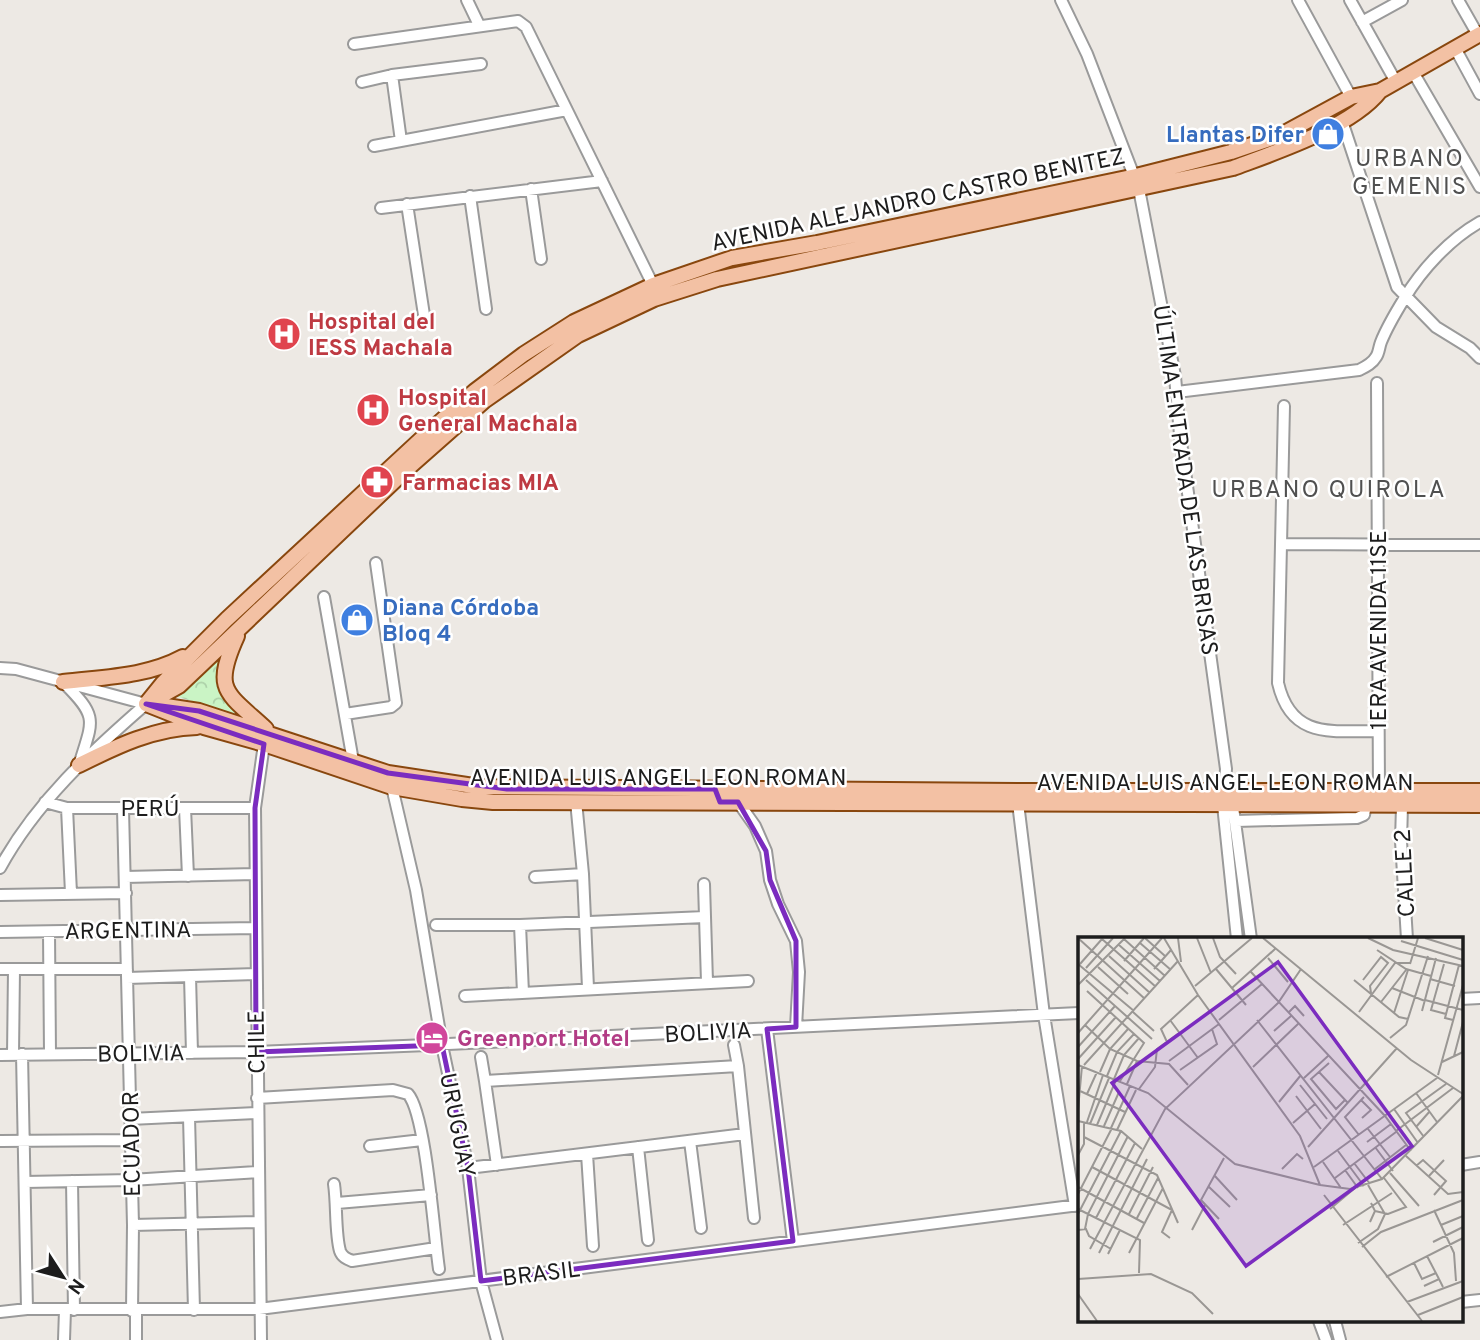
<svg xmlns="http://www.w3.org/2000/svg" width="1480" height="1340" viewBox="0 0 1480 1340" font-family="Overpass,sans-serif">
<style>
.park{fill:url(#park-crowns)}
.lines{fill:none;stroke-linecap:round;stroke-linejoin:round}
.minor-casing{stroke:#9a9a9a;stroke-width:14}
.major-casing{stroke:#89470e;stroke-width:18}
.minor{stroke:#fff;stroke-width:10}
.major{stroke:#f3c1a4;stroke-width:14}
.marked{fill:none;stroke:#7b2cbf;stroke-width:5;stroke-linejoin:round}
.labels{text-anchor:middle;stroke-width:5;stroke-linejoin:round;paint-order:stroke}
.shop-label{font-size:23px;font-weight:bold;fill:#366cbe;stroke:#fff;text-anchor:end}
.street-label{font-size:23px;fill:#1d1d1d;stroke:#fff}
.health-label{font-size:23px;font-weight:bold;fill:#be3a42;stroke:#fff;text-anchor:start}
.hotel-label{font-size:23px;font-weight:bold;fill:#b23c85;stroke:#fff;text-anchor:start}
.neighbourhood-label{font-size:24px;letter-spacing:2px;fill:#505050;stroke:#fff}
.inset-road{fill:none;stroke:#9a9794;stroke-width:2}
.view{fill:#7b2cbf;fill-opacity:0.15;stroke:#7b2cbf;stroke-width:3.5}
.inset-edge{fill:none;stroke:#1d1d1d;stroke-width:3.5}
</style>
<defs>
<pattern id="park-crowns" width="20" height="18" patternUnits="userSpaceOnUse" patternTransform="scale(1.75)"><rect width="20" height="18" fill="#caf4c5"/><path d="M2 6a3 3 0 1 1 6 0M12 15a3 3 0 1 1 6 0" fill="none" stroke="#add1a9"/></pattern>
</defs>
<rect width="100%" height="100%" fill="#ede9e4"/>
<!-- park -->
<path class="park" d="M226 647 222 663 245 717 175 696Z"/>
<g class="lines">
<defs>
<path id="minor" d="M467 0 479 25
M1061 0 1087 54 1139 189 1175 376 1180 435 1226 769 1223 805 1237 939
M1298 0 1351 97
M1350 0 1396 82
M1458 0 1478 35
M1362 22 1402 0
M354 44 518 21 526 27 653 285 654 292
M1455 48 1480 94
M1413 72 1480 187
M392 75 401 141
M362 82 392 75 481 64
M1342 121 1397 287 1436 327 1470 348 1480 358
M374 146 567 110
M531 189 541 259
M470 196 486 309
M407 204 424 315
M381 208 602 181
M1377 383 1379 793
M1177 392 1359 370C1365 367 1372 364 1376 357 1379 353 1379 347 1381 342 1387 327 1396 312 1404 299 1422 269 1450 239 1480 222
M1284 406 1278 683C1291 739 1331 731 1378 731
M1281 544 1480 545
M324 597 353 761
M0 668 16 669 146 704
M65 684C98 717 93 720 80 762
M345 714 391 707 396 703 376 563
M392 787 416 890 442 1045 468 1168 481 1281 497 1340
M1232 800 1251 939
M576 801 583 874 588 988
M45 802 67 808H255
M738 802 755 826 766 851 770 880 778 904 796 941 799 972 796 1027
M1018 803 1044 1015 1075 1206
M1402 806 1401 841 1407 939
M67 808 71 893
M185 808 188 876
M123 809 133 1225 132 1311
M1236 821 1357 818 1364 815 1366 805
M0 868C36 802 91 752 146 704
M125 877 255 874
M535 877 583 874
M704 884 707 982
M0 895 126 893
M436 925H520L705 917
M520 925 523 993
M0 932 256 928
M49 932 50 1054
M0 969H127
M190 976 192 1053
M127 978 256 974
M465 996 748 981
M1461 999 1480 998
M767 1029 793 1241
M734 1045 738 1066
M22 1054 27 1309
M0 1055 256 1052 428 1045 1079 1013
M13 1055 14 969
M481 1057 485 1081
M257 1098 393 1090 408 1094C426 1114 434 1236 439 1269
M189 1117 194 1310
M130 1119 257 1113
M0 1141 130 1140
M690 1141 701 1228
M370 1146 422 1140
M638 1147 648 1240
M587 1154 593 1246
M497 1165 485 1081 738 1066 754 1218
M1461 1165 1480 1162
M468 1168 745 1134
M72 1181 74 1310
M25 1182 131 1180 258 1172
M334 1184C337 1204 335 1234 340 1251 342 1257 347 1259 352 1261L436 1248
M337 1203 431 1195
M133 1225 259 1222
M1461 1302 1480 1300
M136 1310V1340
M0 1312 27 1309H259L1079 1205
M1319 1321 1326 1340
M1335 1321 1340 1340
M64 1340 65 1310
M261 1340 255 808 264 744"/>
<path id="major" d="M237 636C212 691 226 692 266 729
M63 682C104 677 146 677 183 657
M154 700 179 686 407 469 484 401 578 335 654 299 717 279 1233 168C1276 152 1352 127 1380 91
M146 704 163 683 227 619 431 430 475 391 524 354 574 322 653 285 732 258 817 243 1136 176 1231 152 1281 135 1351 97 1380 91 1480 34
M146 704 204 727 264 744 392 787 462 799 493 802 1480 805
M166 706 199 711 388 773 480 787 1017 791H1480
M79 765C117 746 154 728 197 727"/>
</defs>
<!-- minor casing -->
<use href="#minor" class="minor-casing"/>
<!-- major casing -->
<use href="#major" class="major-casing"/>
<!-- minor -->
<use href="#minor" class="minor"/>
<!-- major -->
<use href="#major" class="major"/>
</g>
<!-- marked area -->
<path class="marked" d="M146 704 199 711 388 773 507 789H715L720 802H738L766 851 770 880 796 941V1027L767 1029 793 1241 481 1281 468 1168 442 1045 256 1052 255 808 264 744Z"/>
<!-- icons -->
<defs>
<symbol id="shop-disc" viewBox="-11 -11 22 22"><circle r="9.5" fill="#3f7fe0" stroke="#fff"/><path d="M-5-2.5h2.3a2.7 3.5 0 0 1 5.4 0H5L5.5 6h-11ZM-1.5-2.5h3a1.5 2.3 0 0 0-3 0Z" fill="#fff"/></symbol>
<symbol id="hospital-disc" viewBox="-11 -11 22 22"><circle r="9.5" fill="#e0444e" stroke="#fff"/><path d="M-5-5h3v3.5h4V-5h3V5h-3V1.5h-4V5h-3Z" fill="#fff"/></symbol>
<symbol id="pharmacy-disc" viewBox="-11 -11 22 22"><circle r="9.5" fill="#e0444e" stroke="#fff"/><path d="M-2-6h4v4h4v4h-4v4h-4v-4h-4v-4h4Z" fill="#fff"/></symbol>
<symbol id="hotel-disc" viewBox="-11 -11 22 22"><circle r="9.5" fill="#d1479c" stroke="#fff"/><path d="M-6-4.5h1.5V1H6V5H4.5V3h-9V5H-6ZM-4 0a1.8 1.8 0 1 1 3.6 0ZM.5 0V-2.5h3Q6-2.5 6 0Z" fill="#fff"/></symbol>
</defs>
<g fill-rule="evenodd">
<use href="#shop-disc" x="1309" y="115" width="38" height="38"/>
<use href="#hospital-disc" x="265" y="315" width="38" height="38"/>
<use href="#hospital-disc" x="354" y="391" width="38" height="38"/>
<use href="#pharmacy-disc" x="358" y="463" width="38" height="38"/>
<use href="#shop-disc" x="338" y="601" width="38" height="38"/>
<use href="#hotel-disc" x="413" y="1019" width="38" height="38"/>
</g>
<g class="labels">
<!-- shop labels -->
<g class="shop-label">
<text x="1304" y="142">Llantas Difer</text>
<text x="382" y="615" text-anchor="start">Diana Córdoba<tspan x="382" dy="26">Bloq 4</tspan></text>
</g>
<!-- street labels -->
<g class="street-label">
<text transform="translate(918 199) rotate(-12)" y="8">AVENIDA ALEJANDRO CASTRO BENITEZ</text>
<text transform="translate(1186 480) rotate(82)" y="8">ÚLTIMA ENTRADA DE LAS BRISAS</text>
<text transform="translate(1378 630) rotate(-90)" y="8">1ERA AVENIDA 11SE</text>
<text x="658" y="785">AVENIDA LUIS ANGEL LEON ROMAN</text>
<text x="1225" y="790">AVENIDA LUIS ANGEL LEON ROMAN</text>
<text x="150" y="816">PERÚ</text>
<text transform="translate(1404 873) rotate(-93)" y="8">CALLE 2</text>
<text transform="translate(128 930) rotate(-1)" y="8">ARGENTINA</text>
<text transform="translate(708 1032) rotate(-3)" y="8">BOLIVIA</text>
<text transform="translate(256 1042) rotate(-91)" y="8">CHILE</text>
<text transform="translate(141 1053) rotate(-1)" y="8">BOLIVIA</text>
<text transform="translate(458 1125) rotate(79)" y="8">URUGUAY</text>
<text transform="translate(131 1144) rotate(-91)" y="8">ECUADOR</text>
<text transform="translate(541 1273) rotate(-7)" y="8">BRASIL</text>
</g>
<!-- health labels -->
<g class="health-label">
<text x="308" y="329">Hospital del<tspan x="308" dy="26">IESS Machala</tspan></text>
<text x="398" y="405">Hospital<tspan x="398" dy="26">General Machala</tspan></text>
<text x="402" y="490">Farmacias MIA</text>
</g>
<!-- hotel labels -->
<g class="hotel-label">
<text x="457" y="1046">Greenport Hotel</text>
</g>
<!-- neighbourhood labels -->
<g class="neighbourhood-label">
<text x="1410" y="166">URBANO<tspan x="1410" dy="28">GEMENIS</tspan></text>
<text x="1329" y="497">URBANO QUIROLA</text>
</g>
</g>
<!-- overview -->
<g transform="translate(1078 937)">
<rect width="385" height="385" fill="#ede9e4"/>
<path class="inset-road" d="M0 1 67 62M67 1 87 19M86 1 120 58 222 199 242 248M100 1 103 25M119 1 133 36M135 1 142 20 158 37M185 1 333 123 385 157M290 1 315 13 385 29M347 1 385 13M24 2 78 50M46 2 87 39M323 4 385 23M62 6 93 33M41 8 82 44M299 13 328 32 353 39M0 18V78M31 19 72 56M190 21 210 45M46 24 66 1M0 27 56 74M2 27 24 2M332 27 340 1M366 27 353 73 368 77M20 30 50 57M8 31 35 1M76 32 93 13M138 32 168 68M173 35 307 179 333 214M352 42 377 49M8 43 74 102M276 43 321 80 330 82M285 43 303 20 310 26 292 49 293 56M0 48 47 1M117 49 174 1M154 51 197 12M314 51 347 64M9 54 66 106 42 144M347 63 385 73M303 65 328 33M344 74 358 21M55 75 76 94M281 75 317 26H333M210 76 217 69 226 79M316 76 330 33M92 83 120 121M141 83 184 47M179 83 304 242M375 83 367 81 381 28M7 88 32 112 59 124 91 127 110 148M196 94 213 79M0 96 84 1M312 101 328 88 350 19M89 105 83 92 120 58M0 110 37 69M376 119 385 85M0 122 38 80M91 124 141 87M364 125 385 115M251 126 233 142 258 172 267 163M0 128 70 156 157 227 242 248M6 128 100 24M175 130 220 87M102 133 139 107 134 92M22 135 32 112 50 92M241 135 269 165M360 138 385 48M29 139 39 115 56 97M226 141 250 119M36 142 46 118 61 101M49 147 59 124M222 148 249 182M61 152 77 130 79 112 101 96M0 153 47 175M338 156 359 185M9 157 19 135M218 159 243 192M283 163 293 173 284 181M201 165 223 138M316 172 340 206M0 173 4 129M0 184 43 194 64 212M9 185 25 138M215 186 237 167M12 187 31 141M19 188 38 143M26 189 41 155M338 190 352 174M33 191 52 149M290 192 312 220M39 193 58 153M318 194 375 151M281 198 267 180 286 160M6 200 79 238 100 286M346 200 328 176 368 147M289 205 313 187M230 210 319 111M297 210 315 234M260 214 286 249M0 218 6 207V185M328 219 370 257 385 255M245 225 263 251M276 226 292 247M338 229 345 223 368 244 356 258M14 230 94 273 84 295 92 301M236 230 359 141M204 232 219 217 225 222M297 232 328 208M267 233 280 251M312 236 341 269M136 238 159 263M350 240 366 223M257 241 318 195M242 248 272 252 304 242 385 159M130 249 152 270M0 250 66 286M0 257 34 191M246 258 344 384M0 272 62 303 61 336M252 272 277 251M356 273 376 316 378 344M297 274 310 277 328 270 306 241M0 277 43 194M51 277 75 230M18 281 57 206M59 281 80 241M141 282 123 263 146 221M292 285 297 274 293 266M265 288 314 256M363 288 385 279M7 292 10 277 50 199M0 293 8 292 11 299 33 312M114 293 127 268M355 305 385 290M280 306 300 292 307 277 290 248M284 310 303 295 385 263M12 312 87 172 200 66 223 32M21 316 69 222M51 316 85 251M30 317 42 293M349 319 361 342M336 326 344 342 358 336M308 340 385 301M0 342 73 337 114 356 135 377M346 349 361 342 365 350M0 357 19 384M329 365 385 344M340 378 385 360"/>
<path class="view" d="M200 25 334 209 168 329 34 146Z"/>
<rect width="385" height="385" class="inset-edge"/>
</g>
<!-- north arrow -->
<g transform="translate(63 1277) rotate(126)" stroke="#ffffff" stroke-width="5" paint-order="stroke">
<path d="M0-5L12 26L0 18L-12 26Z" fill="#1d1d1d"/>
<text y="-10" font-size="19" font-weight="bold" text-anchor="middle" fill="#1d1d1d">N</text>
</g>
</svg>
